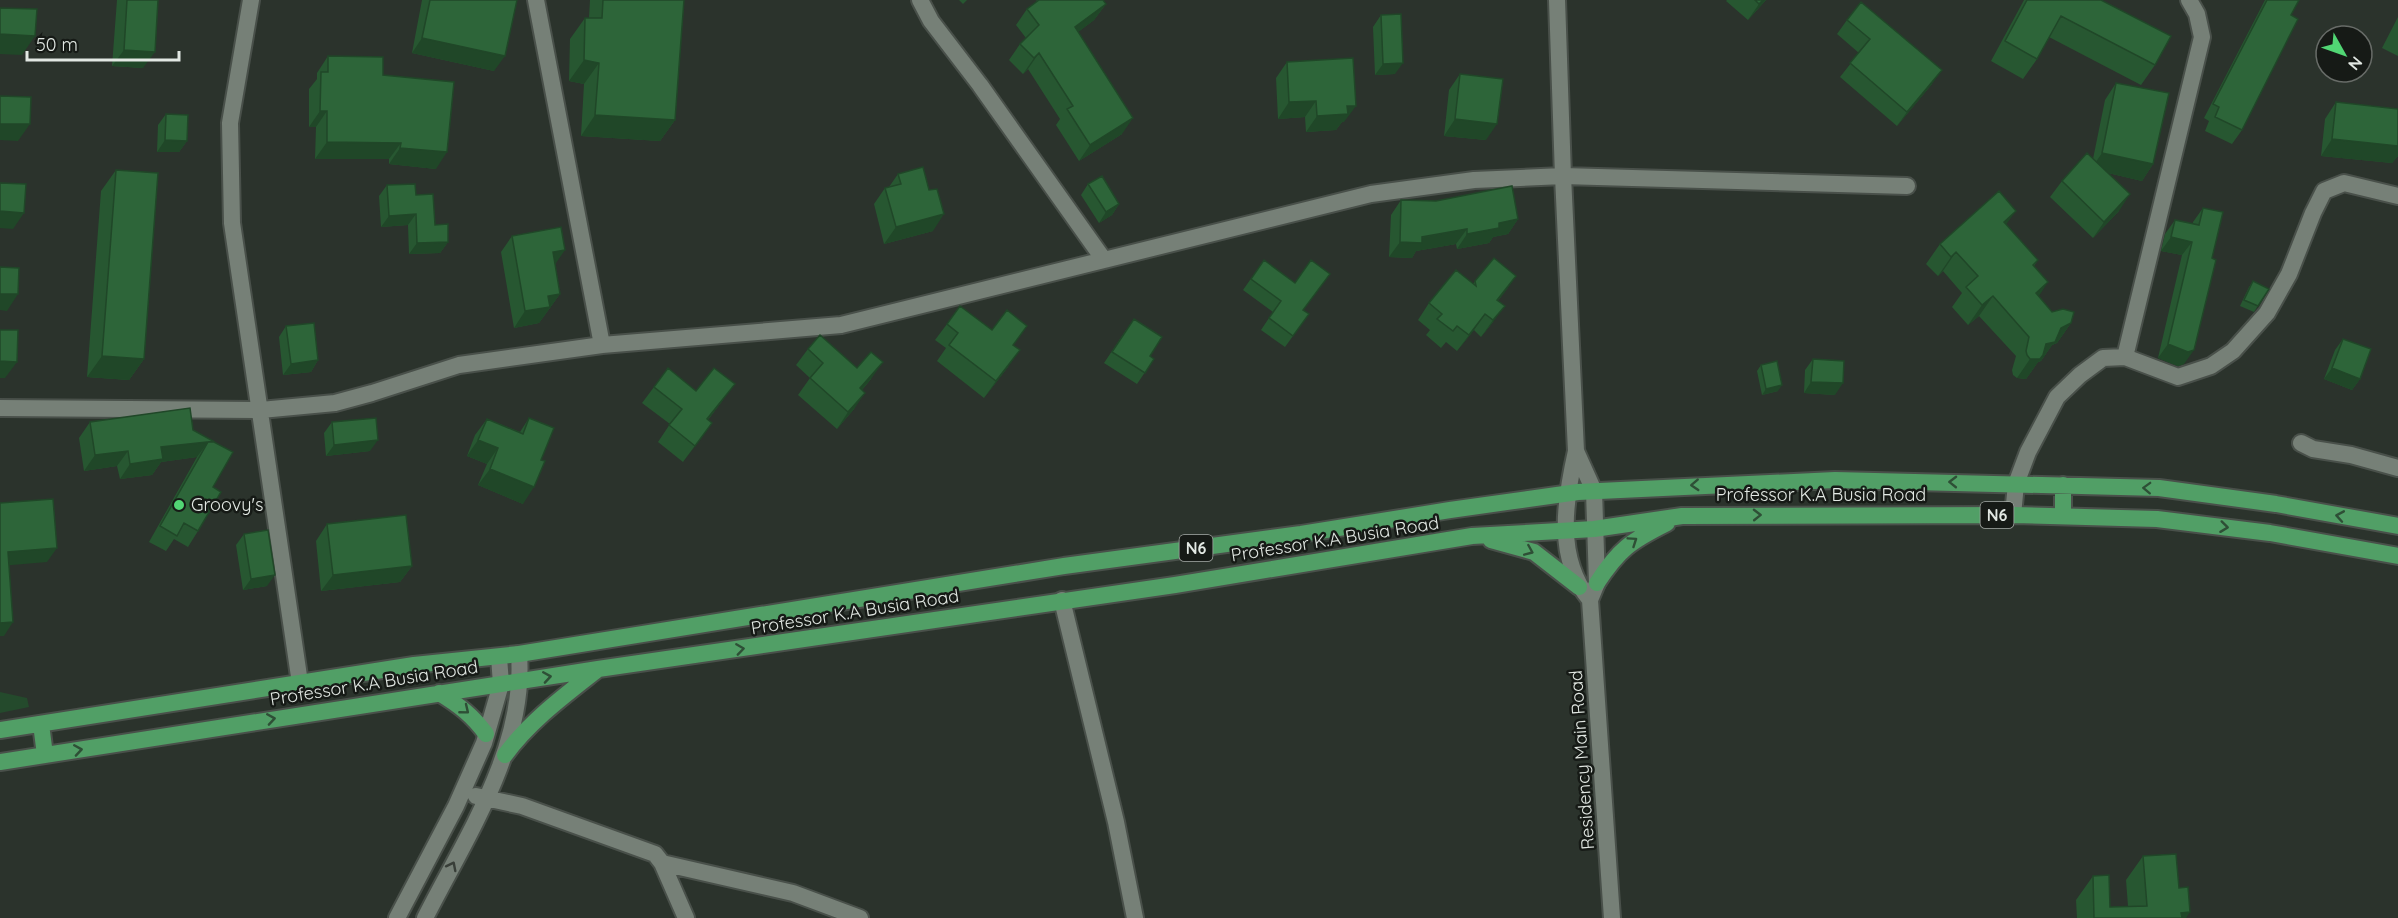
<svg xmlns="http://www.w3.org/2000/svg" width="2398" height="918" viewBox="0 0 2398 918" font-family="Quicksand,sans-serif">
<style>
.green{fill:#244a2c}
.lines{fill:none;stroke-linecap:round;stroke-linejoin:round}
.minor-casing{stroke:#49504a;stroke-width:20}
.primary-casing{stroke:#49504a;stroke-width:20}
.minor{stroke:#768077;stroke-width:16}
.primary{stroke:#519f66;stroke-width:16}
.wall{fill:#275731}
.shaded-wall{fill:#204728}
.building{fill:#2d6539;stroke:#204728;stroke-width:1.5}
.oneway{stroke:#2e4f36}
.oneway2{stroke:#383e38}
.poi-dot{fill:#51d674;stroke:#161a16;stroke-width:2}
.labels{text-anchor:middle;stroke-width:5;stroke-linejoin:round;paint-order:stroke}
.shield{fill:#161a16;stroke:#a5aaa6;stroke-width:1.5}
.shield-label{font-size:16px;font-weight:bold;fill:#e2e8e3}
.street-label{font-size:18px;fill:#e2e8e3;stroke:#161a16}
.poi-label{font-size:18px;fill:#e2e8e3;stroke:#161a16;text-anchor:start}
</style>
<rect width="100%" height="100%" fill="#2b332c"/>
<!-- green -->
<path class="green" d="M0 692 27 698 29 707 0 713Z"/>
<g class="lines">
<defs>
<path id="minor" d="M251 0 230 123 232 223 300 683
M536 0 602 345
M920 0 931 21 980 85 1104 260
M1557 0 1563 176 1907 186
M2125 357 2202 37 2197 14 2189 0
M0 408 261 410 335 403 372 393 459 365 602 345 841 325 1371 194 1474 180 1563 176 1576 451C1565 500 1555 558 1590 600
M2301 443 2313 449 2351 455 2398 468
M1576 451 1594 491 1597 583 1590 600 1612 918
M2013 515 2016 484 2028 452 2057 397 2080 375 2103 358 2125 357 2178 377 2211 366 2233 351 2267 313 2289 274 2313 213 2324 191 2344 183 2398 196
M1062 600 1116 822 1135 918
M476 796 522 806 655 854 662 863 686 918
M662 863 793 893 860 918
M397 918 456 806 484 743 501 684 499 657
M425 918C466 837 526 748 519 654"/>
<path id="primary" d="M2063 516V485
M1491 540 1534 552 1579 587
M1597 583C1619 549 1631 541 1667 523
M439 693C459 705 473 716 486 734
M41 724 45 755
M0 730 414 665 519 654 1064 566 1301 534 1450 510 1578 492 1835 480 2159 488 2276 504 2398 526
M505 755C530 721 564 696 597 670
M0 762 598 669 1175 585 1472 536 1594 529 1682 516 2013 515 2157 519 2270 533 2398 556"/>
</defs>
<!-- minor casing -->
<use href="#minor" class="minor-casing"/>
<!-- primary casing -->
<use href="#primary" class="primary-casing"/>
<!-- minor -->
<use href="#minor" class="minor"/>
<!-- primary -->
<use href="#primary" class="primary"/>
</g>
<!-- wall -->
<path class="wall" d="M117 0H158L143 68 112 66Z
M422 0H517L494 71 412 53Z
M590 0H684L675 120 660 141 581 136 584 84 569 81 570 39 585 18H589Z
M959 0H967L963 4Z
M1037 0H1103L1106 4 1094 20 1078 32 1122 134 1079 161 1056 125 1060 119 1028 69 1023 74 1009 60 1020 44 1026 38 1016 25 1027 9 1035 3Z
M1727 0H1766L1748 20 1726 1Z
M2024 0H2101L2155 65 2141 85 2049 37 2037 59 2023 79 1991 61Z
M2265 0H2299L2291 15 2242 130 2232 144 2205 131 2209 121 2204 118Z
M1381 15 1395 74 1375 75 1373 27Z
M2398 17V56L2382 48Z
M1847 20 1932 84 1897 126 1840 77 1859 53 1837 34Z
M328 56 383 75 436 169 389 164V159H315L316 127H309V89L317 79V73Z
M1287 62 1344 122H1342L1336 130 1306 132 1305 117 1278 119 1276 78Z
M1460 74 1486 140 1444 136 1449 90Z
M2116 83 2153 164 2142 181 2108 173 2119 211 2093 238 2050 197 2062 181 2093 159 2105 100Z
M2336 102 2398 109V156L2392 163 2321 156 2325 119Z
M166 114 187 141 179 152H157L158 125Z
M116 170 144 359 129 380 87 377 101 191Z
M898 174 933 231 884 244 874 204 885 188 889 187Z
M1088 184 1119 204 1112 215 1099 223 1081 195Z
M387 185 416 195 435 225 448 242 440 253 409 254 408 225 381 227 379 196Z
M1401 200 1518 219 1508 234 1493 237 1489 243 1457 249 1456 244 1416 251 1412 258 1389 257 1391 215Z
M2203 208 2184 364 2178 366 2158 358 2182 255 2161 251 2165 234 2175 220 2193 224V222Z
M2006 225 2038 260 2034 266 2038 296 2052 312 2071 323 2057 343 2052 345 2041 361 2038 362 2026 379 2017 378 2013 375 2012 370 2016 356 1979 316 1968 325 1952 307 1962 293 1943 271 1938 276 1926 264 1940 244Z
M512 236 555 264 560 294 539 323 514 328 501 252Z
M1494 258 1516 276 1498 301 1493 322 1481 337 1474 330 1457 351 1446 342 1441 348 1426 335 1430 330 1418 320 1429 303 1473 284Z
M1264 260 1303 310 1309 314 1285 347 1261 330 1273 312 1243 290Z
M2253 281 2269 289 2254 312 2240 306 2249 287Z
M947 324 992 330 1013 345 1008 367 984 398 937 361 946 348 935 340Z
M286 326 318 360 311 372 283 375 279 337Z
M1126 330 1150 356 1154 359 1137 384 1104 363Z
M2343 339 2360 379 2352 390 2324 379 2335 350Z
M808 349 857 368 871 379 862 390 854 409 837 429 798 395 810 378 796 365Z
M1813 359 1835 395 1804 393 1805 370Z
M1761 365 1778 391 1762 395 1757 371Z
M654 387 696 391 723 400 708 420 712 423 683 462 658 442 670 424 642 403Z
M529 418 523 504 478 485 487 464 467 456 475 435 487 419 520 432Z
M90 422 193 430 213 441V487L198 531 188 547 174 539 166 551 149 542 197 457 161 462 152 475 120 479 117 466 84 471 79 438Z
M332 422 370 451 326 456 324 433Z
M327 524 412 566 400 582 321 591 316 541Z
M244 534 267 586 243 590 236 545Z
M2143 856 2179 888 2186 918H2077L2076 900 2093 876 2110 907 2128 906 2126 880Z"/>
<!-- shaded-wall -->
<path class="shaded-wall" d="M1763 0H1766L1748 20 1759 4Z
M1106 4 1094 20 1064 43 1075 27Z
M0 34 35 36 22 55 0 54Z
M422 38 505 56 494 71 412 53Z
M124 50 155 52 143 68 112 66Z
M1039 53 1028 69 1023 74 1034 58Z
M584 60 599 63 584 84 569 81Z
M1403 63 1395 74 1375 75 1383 64Z
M1942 70 1932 84 1897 126 1907 112Z
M1316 101 1305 117 1278 119 1289 102Z
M1347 106H1356L1344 122H1342L1336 130 1306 132 1317 116Z
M320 111H327L316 127H309Z
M595 115 675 120 660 141 581 136Z
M1133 118 1122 134 1079 161 1090 145Z
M1455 119 1497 124 1486 140 1444 136Z
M0 124H30L18 141 0 140Z
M2332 139 2398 146V156L2392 163 2321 156Z
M165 140 187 141 179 152H157Z
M327 142 401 143 389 159H315Z
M400 148 447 152 436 169 389 164Z
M2102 153 2153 164 2142 181 2091 169Z
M2130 194 2119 211 2093 238 2104 222Z
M1119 204 1112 215 1099 223 1106 212Z
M0 211 24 213 13 229 0 228Z
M2016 211 2002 230 2004 222Z
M416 214 408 225 381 227 389 216Z
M944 214 933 231 884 244 896 227Z
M1518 219 1508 234 1493 237 1489 243 1457 249 1467 234 1499 223Z
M1467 229 1456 244 1416 251 1412 258 1389 257 1400 242Z
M2171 237 2192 242 2182 255 2161 251Z
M448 242 440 253 409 254 417 243Z
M565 250 554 266 553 252Z
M1956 252 1943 271 1938 276 1951 257Z
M1516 276 1505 292 1485 316 1497 300Z
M2048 282 2035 302 2036 293Z
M0 294H18L7 311 0 310Z
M560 294 539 323 514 328 525 311 548 296Z
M1993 296 1979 316 1968 325 1982 305Z
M1505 306 1493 322 1481 337 1493 320Z
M1485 314 1474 330 1457 351 1469 335Z
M2071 323 2057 343 2052 345 2041 361 2038 362 2026 379 2017 378 2030 359 2061 328Z
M2168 344 2194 350 2184 364 2178 366 2158 358Z
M1020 350 1008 367 984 398 996 381Z
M102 356 144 359 129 380 87 377Z
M318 360 311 372 283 375 291 364Z
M0 361 17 362 5 378H0Z
M883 362 871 379 849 405 860 388Z
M2332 368 2360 379 2352 390 2324 379Z
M1811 382 1843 383 1835 395 1804 393Z
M735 384 723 400 696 435 707 419Z
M1782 385 1778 391 1762 395 1766 389Z
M865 393 854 409 837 429 848 412Z
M712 423 701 439 683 462 695 446Z
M378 440 370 451 326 456 334 445Z
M478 440 498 448 487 464 467 456Z
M208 442 197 457 161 462 152 475 120 479 130 464 161 447Z
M128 451 117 466 84 471 95 455Z
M490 469 534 487 523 504 478 485Z
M57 548 47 562 0 566 8 552Z
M412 566 400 582 321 591 333 575Z
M275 575 267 586 243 590 251 579Z
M13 622 4 636H0V623Z
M2190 912 2186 918H2178L2181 913Z"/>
<!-- building -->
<path class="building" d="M127 0H158L155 52 124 50Z
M430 0H517L505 56 422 38Z
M603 0H684L675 120 595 115 599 63 584 60 585 18H602Z
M1039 0H1103L1106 4 1075 27 1133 118 1090 145 1067 109 1073 106 1039 53 1034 58 1020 44 1039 25 1027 9Z
M1755 0H1763L1759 4Z
M2027 0H2101L2171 36 2155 65 2061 16 2037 59 2005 41Z
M2267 0H2299L2291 15 2298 19 2242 130 2215 117 2219 107 2213 104Z
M1861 2 1942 70 1907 112 1850 63 1870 39 1847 20Z
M0 8 37 9 35 36 0 34Z
M1401 14 1403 63 1383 64 1381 15Z
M328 56 383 57V75L454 82 447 152 400 148 401 143 327 142V111H320L321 72H328Z
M1353 58 1356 106H1347L1348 114 1317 116 1316 101 1289 102 1287 62Z
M1460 74 1503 79 1497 124 1455 119Z
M2116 83 2169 93 2153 164 2102 153Z
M0 96 31 97 30 124H0Z
M2336 102 2398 109V146L2332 139Z
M166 114 188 115 187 141 165 140Z
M2087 153 2130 194 2104 222 2062 181Z
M923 167 929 190 937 189 944 214 896 227 885 188 901 184 898 174Z
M116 170 158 173 144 359 102 356Z
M1102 176 1119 204 1106 212 1088 184Z
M0 183 26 184 24 213 0 211Z
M415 184 416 195 433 194 435 225 448 224V242L417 243 416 214 389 216 387 185Z
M1512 186 1518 219 1499 223V228L1467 234V229L1422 237V243L1400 242 1401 200 1436 201Z
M1999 191 2016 211 2004 222 2038 260 2033 265 2048 282 2036 293 2052 312 2063 309 2074 312 2071 323 2061 328 2055 342 2046 344 2043 355 2040 359H2030L2027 355 2026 351 2029 337 1993 296 1982 305 1966 287 1978 276 1956 252 1951 257 1940 244Z
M2203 208 2223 212 2212 258 2216 260 2194 350 2188 352 2168 344 2192 242 2171 237 2175 220 2199 225Z
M561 227 565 250 553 252 560 294 548 296 550 307 525 311 512 236Z
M1494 258 1516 276 1497 300 1505 306 1493 320 1485 314 1469 335 1457 326 1453 331 1437 319 1442 314 1429 303 1456 270 1476 286 1475 281Z
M1264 260 1295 283 1311 260 1330 274 1303 310 1309 314 1293 336 1269 318 1281 301 1251 279Z
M0 267 19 268 18 294H0Z
M2253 281 2269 289 2258 306 2244 300Z
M960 306 992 330 1007 310 1027 326 1013 345 1020 350 996 381 949 345 958 333 947 324Z
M1134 319 1162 337 1150 356 1154 359 1145 373 1112 352Z
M314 323 318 360 291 364 286 326Z
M0 330H18L17 362 0 361Z
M820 335 857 368 871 352 883 362 860 388 865 393 848 412 810 378 823 363 808 349Z
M2343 339 2371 349 2360 379 2332 368Z
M1813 359 1844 361 1843 383 1811 382Z
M1777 361 1782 385 1766 389 1761 365Z
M668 368 696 391 714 368 735 384 707 419 712 423 695 446 669 425 682 409 654 387Z
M190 408 193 430 213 441 208 442H214L233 452 213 487 221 492 198 531 184 523 177 536 160 526 208 442 161 447 163 459 130 464 128 451 95 455 90 422Z
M376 418 378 440 334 445 332 422Z
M529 418 554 428 541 460 545 461 534 487 490 469 498 448 478 440 487 419 523 434Z
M53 499 57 548 8 552 13 622 0 623V503Z
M406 515 412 566 333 575 327 524Z
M268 530 275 575 251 579 244 534Z
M2176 854 2179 888 2188 887 2190 912 2181 913 2182 918H2094L2093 876 2109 875 2110 907 2147 906 2143 856Z"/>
<!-- one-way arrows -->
<defs><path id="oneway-chevron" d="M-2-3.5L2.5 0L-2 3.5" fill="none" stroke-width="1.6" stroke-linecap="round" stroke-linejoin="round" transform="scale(1.5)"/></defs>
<g class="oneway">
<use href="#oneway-chevron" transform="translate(1953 482) rotate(-179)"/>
<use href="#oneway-chevron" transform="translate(1695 485) rotate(177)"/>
<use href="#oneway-chevron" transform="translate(2147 488) rotate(-178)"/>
<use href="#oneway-chevron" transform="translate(1757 515) rotate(-1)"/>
<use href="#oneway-chevron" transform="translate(2340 516) rotate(-170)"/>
<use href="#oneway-chevron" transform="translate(2224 527) rotate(7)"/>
<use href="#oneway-chevron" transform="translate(1633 541) rotate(-34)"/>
<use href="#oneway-chevron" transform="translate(1529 551) rotate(23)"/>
<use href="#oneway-chevron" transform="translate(740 649) rotate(-8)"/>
<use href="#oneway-chevron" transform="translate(547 677) rotate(-9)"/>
<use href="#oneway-chevron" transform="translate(465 710) rotate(39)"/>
<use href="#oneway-chevron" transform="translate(271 719) rotate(-9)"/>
<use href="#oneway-chevron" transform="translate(78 750) rotate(-9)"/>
</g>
<use class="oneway2" href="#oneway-chevron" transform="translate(452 866) rotate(-63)"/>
<!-- markers -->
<circle class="poi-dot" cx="179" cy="505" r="6"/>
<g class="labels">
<!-- shield labels -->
<g class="shield">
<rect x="1980.5" y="502" width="33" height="26" rx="4.5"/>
<rect x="1179.5" y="535" width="33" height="26" rx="4.5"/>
</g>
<g class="shield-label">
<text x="1997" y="521">N6</text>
<text x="1196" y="554">N6</text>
</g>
<!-- street labels -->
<g class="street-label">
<text x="1821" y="501">Professor K.A Busia Road</text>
<text transform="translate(1335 539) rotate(-9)" y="6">Professor K.A Busia Road</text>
<text transform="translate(855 612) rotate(-9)" y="6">Professor K.A Busia Road</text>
<text transform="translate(374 683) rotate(-9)" y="6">Professor K.A Busia Road</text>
<text transform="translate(1582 760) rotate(-94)" y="6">Residency Main Road</text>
</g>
<!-- poi labels -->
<g class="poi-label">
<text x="191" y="511">Groovy's</text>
</g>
</g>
<!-- north arrow -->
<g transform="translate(2344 54) rotate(130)"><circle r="28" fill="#161a16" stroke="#686c68" stroke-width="1.5"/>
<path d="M0-4.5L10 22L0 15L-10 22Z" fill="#51d674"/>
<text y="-9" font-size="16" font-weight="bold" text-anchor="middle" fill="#e2e8e3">N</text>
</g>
<!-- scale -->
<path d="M27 51v9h152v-9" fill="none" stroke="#e2e8e3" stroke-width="3"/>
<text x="36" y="51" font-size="18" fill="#e2e8e3" stroke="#161a16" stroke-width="4.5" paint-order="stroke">50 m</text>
</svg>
